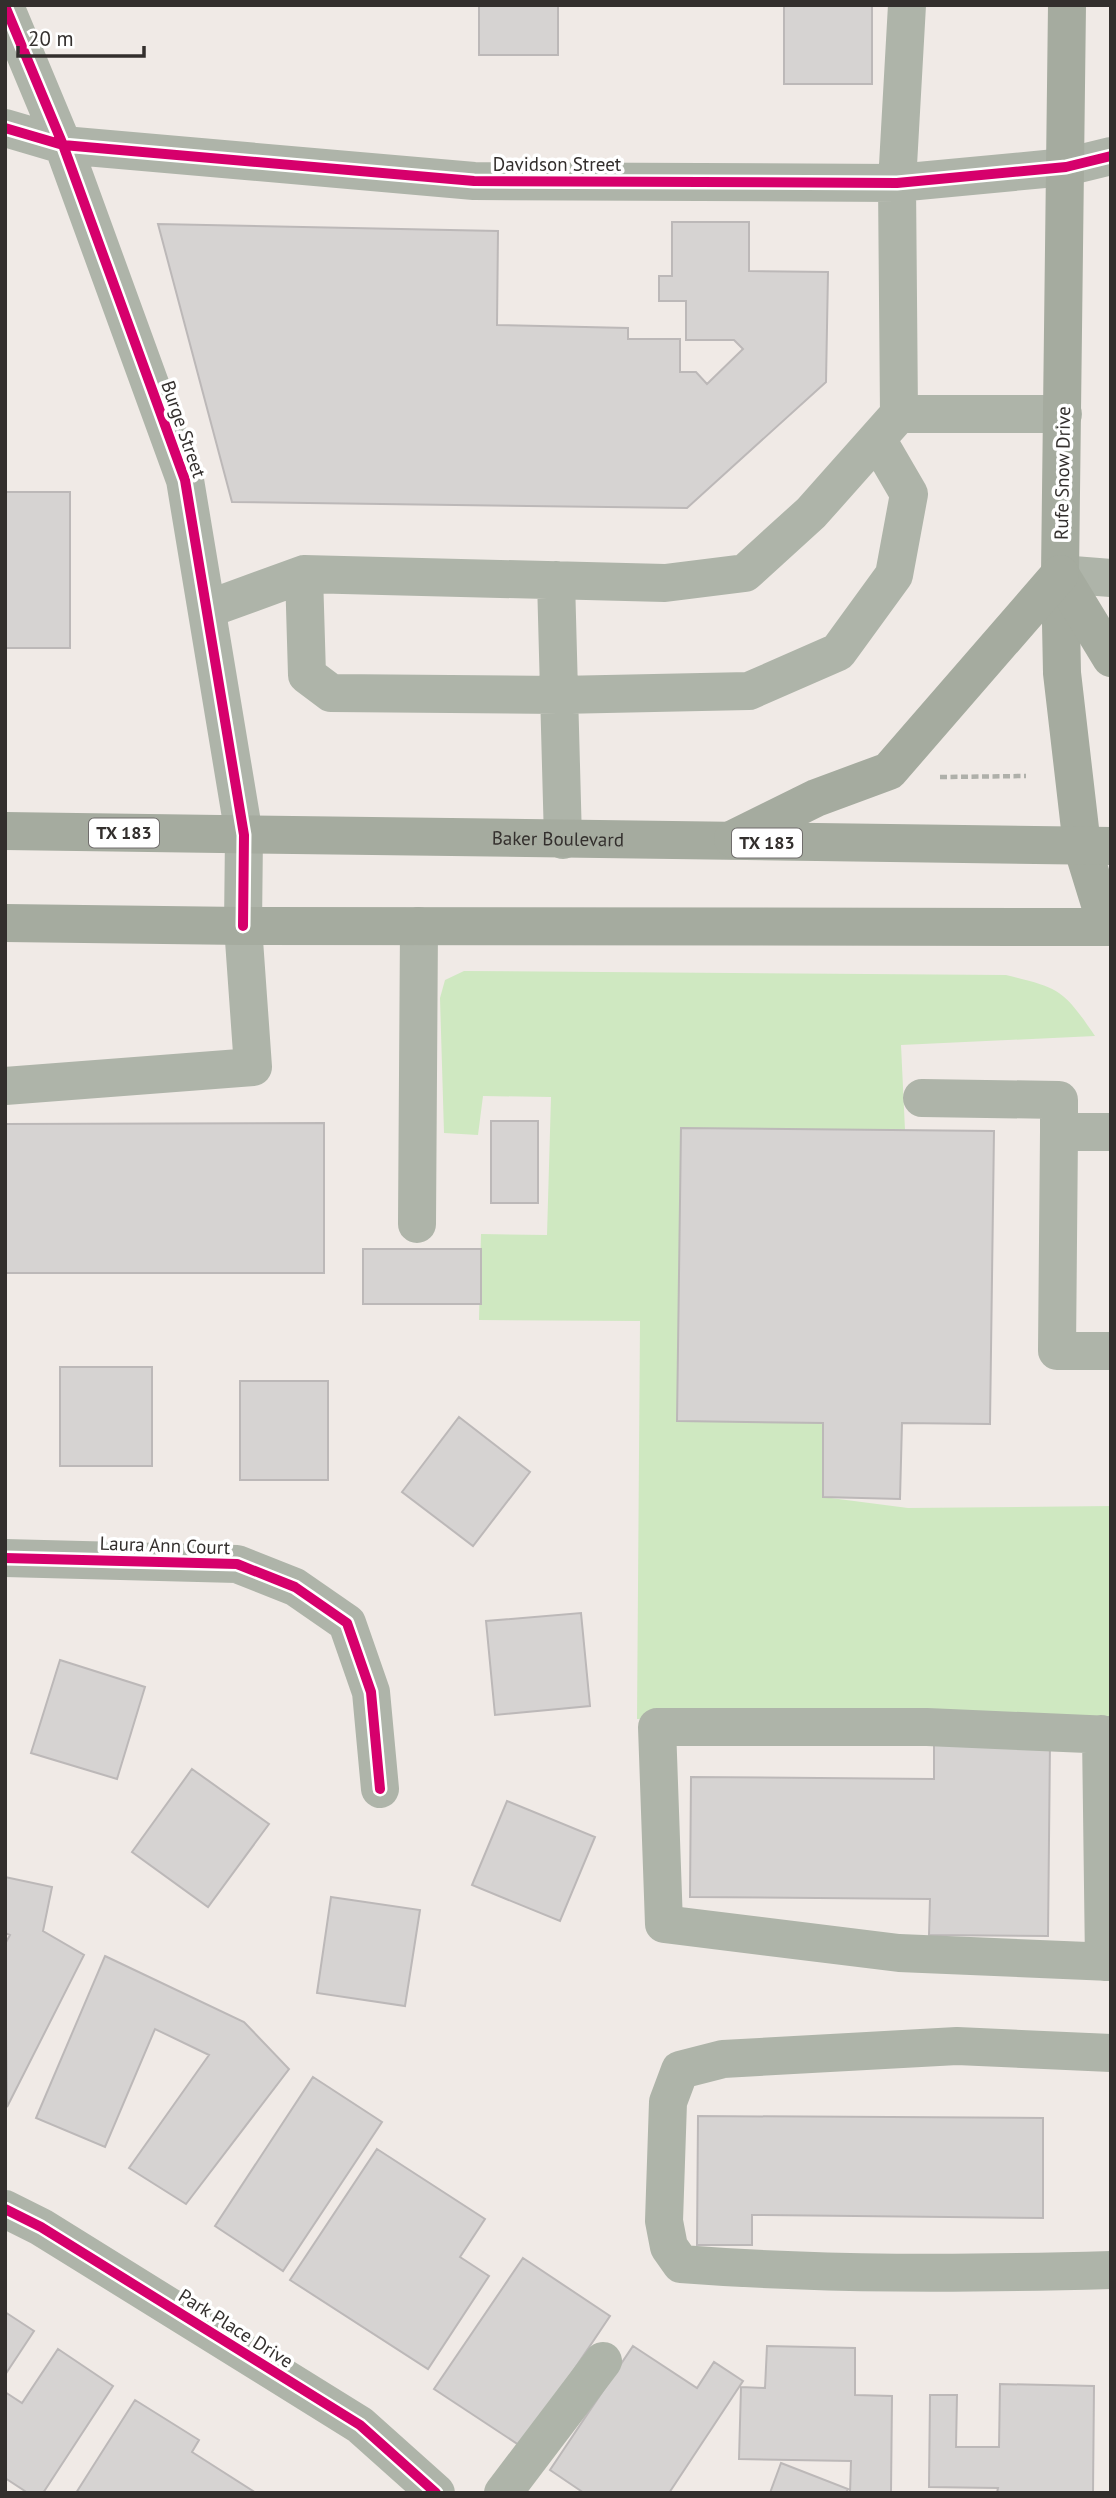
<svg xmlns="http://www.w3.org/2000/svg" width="1116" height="2498" viewBox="0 0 1116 2498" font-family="'PT Sans',sans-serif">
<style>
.green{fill:#cfe8c1}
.building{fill:#d6d3d2;stroke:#bcb8b8;stroke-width:2}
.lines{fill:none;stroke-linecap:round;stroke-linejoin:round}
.path{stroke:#afb0aa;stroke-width:4.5;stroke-dasharray:7 3.5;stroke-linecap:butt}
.minor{stroke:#aeb4a9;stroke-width:38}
.major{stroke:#a5ab9f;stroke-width:38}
.cycleway-casing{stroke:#fff;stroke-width:15}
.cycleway{stroke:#d6006c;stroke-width:10}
.labels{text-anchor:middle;stroke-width:7;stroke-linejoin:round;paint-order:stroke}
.shield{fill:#fff;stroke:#706d6c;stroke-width:2}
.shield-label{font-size:18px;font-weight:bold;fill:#332f2d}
.street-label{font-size:19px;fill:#332f2d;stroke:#fff}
</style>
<rect width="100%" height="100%" fill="#f0eae6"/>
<!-- green -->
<path class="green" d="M464 971 1006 975C1060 988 1063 989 1095 1036L901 1045 905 1130 681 1128 677 1421 823 1423V1497L908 1508 1111 1506V1717L637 1719 640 1321 479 1320 481 1234 547 1235 551 1097 483 1096 478 1135 444 1133 440 998 445 980Z"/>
<!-- building -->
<path class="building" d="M479 5H558V55H479Z
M784 5H872V84H784Z
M672 222H749V271L828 272 826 382 687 508 232 502 158 224 498 231 497 325 628 328V339H680V372H696L707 384 743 349 734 340H686V301H659V276H672Z
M5 492H70V648H5Z
M491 1121H538V1203H491Z
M324 1123V1273H5V1124Z
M681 1128 994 1131 990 1424 902 1423 900 1499 823 1497V1423L677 1421Z
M363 1249H481V1304H363Z
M60 1367H152V1466H60Z
M240 1381H328V1480H240Z
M459 1417 530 1472 473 1546 402 1492Z
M581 1613 590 1706 495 1715 486 1621Z
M60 1660 145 1687 117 1779 31 1753Z
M934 1743H1050L1048 1936 929 1935 930 1899 690 1897 691 1777 934 1779Z
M192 1769 269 1824 208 1907 132 1852Z
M507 1801 595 1837 560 1921 472 1885Z
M5 1877 52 1887 43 1931 84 1955 7 2107 5 1944 10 1935 5 1933Z
M331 1897 420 1910 405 2006 317 1993Z
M105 1956 244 2022 289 2069 186 2204 129 2168 209 2055 155 2029 105 2147 36 2118Z
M313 2077 382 2122 283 2271 215 2226Z
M698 2116 1043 2118V2218L752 2215V2245H697Z
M377 2149 485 2219 460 2257 489 2276 428 2369 290 2280Z
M523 2258 610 2316 522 2447 434 2389Z
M5 2312 34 2331 5 2375Z
M633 2346 697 2388 714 2362 743 2381 669 2493H584L550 2470Z
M767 2346 855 2348V2395L892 2396 891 2493H850L851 2461 739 2459 741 2387 765 2388Z
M58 2349 113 2386 43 2493H28L5 2478V2392L22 2403Z
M1000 2384 1094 2386 1093 2493H997L998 2488 929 2487 930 2395H957L956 2447H999Z
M135 2400 199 2440 192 2452 256 2493H76Z
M781 2463 848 2489 846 2493H770Z"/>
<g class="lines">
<!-- path -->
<path class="path" d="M940 777 1026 776"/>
<!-- minor -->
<path class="minor" d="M5 6 63 145 185 480 244 835 243 926 253 1067 5 1086
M5 128 63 145 474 181 897 183 1066 167 1111 156
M899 414H1063
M304 574 307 675 331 693 559 695 749 691 838 652 894 575 909 494 877 439
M1060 574 1111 578
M556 580 563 840
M208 609 304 574 665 583 745 573 811 513 899 414 897 183 907 5
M922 1098 1059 1100V1132
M1111 1132H1059L1057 1351H1111
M417 1224 419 926
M5 1558 237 1564 295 1587 347 1623 371 1692 380 1789
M1101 1734 1104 1962
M1111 1735 927 1727H657L664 1924 899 1953 1111 1962
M1111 2053 957 2046 723 2059 680 2070 668 2102 664 2221 669 2247 681 2264C824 2275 968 2274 1111 2270
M5 2209 41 2227 360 2425 436 2493
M503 2493 603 2361"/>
<!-- major -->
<g class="major">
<path d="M1067 5 1060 574 1062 673 1082 846 1107 927"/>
<path d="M1060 574 1111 658"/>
<path id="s1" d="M5 831 1111 846"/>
<path d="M733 839 816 798 889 771 1060 574"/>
<path d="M5 923 243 926 1111 927"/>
</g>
<defs>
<path id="cycleway" d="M5 6 63 145 185 480 244 835 243 926
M5 128 63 145 474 181 897 183 1066 167 1111 156
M5 1558 237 1564 295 1587 347 1623 371 1692 380 1789
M5 2209 41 2227 360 2425 436 2493"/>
</defs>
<!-- cycleway casing -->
<use href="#cycleway" class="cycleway-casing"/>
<!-- cycleway -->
<use href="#cycleway" class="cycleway"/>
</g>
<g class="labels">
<!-- shield labels -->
<g class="shield">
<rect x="89" y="818.5" width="70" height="29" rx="5"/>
<rect x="732" y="828.5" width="70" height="29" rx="5"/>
</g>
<g class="shield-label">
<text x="124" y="839">TX 183</text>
<text x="767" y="849">TX 183</text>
</g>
<!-- street labels -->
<g class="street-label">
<text x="557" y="171">Davidson Street</text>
<text transform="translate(184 429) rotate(71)" y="7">Burge Street</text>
<text transform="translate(1062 473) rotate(-89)" y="7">Rufe Snow Drive</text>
<text dy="7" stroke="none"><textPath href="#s1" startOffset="553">Baker Boulevard</textPath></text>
<text transform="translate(165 1545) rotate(2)" y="7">Laura Ann Court</text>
<text transform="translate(236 2328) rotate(32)" y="7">Park Place Drive</text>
</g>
</g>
<!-- border -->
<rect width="1116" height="2498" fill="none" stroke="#332f2d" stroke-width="14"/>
<!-- scale -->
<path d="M18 46v10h126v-10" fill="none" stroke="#332f2d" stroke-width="3.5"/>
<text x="28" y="46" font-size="21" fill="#332f2d" stroke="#ffffff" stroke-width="5" paint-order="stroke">20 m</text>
</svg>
